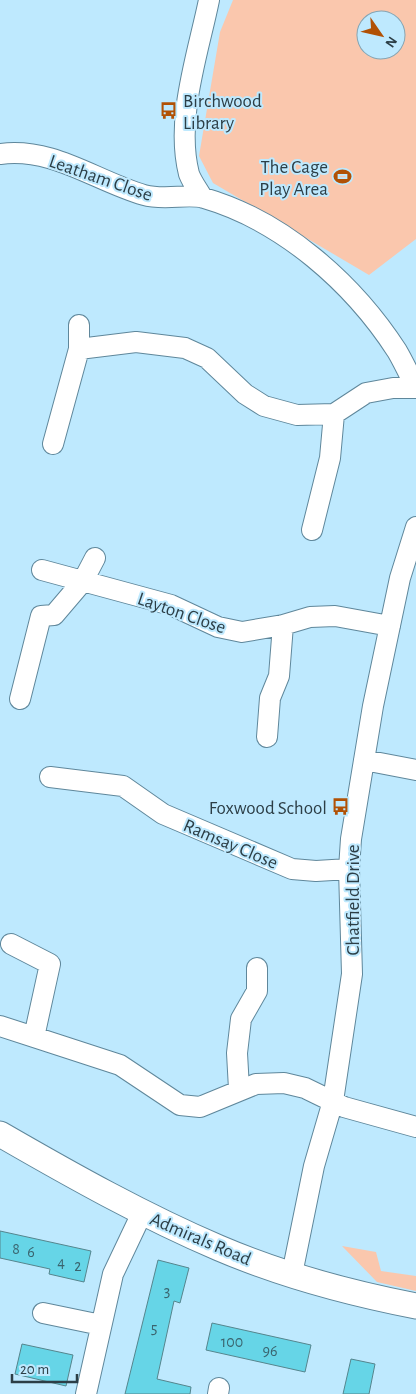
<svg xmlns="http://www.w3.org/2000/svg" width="416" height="1394" viewBox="0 0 416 1394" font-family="'Alegreya Sans',sans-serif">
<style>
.green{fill:#fac7ad;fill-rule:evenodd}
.building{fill:#66d5e7;stroke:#55858d}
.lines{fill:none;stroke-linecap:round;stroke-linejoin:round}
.minor-casing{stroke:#5f879b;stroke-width:22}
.tertiary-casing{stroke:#5f879b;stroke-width:27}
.minor{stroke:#fff;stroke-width:20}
.tertiary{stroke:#fff;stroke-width:25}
.labels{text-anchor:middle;stroke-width:4;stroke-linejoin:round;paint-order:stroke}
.number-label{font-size:16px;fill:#3a646e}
.poi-label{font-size:19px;fill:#2c3e46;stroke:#bee9fe;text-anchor:end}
.street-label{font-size:19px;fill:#2c3e46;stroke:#bee9fe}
</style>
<rect width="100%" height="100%" fill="#bee9fe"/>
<!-- green -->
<path class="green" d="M233 0H416V239L369 275 213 183 199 156 220 32ZM366 20H396V50H366Z
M342 1246 376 1252 381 1271 416 1276V1291L377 1282Z"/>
<!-- building -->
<path class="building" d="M0 1231 91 1251 84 1282 49 1274 50 1269 0 1258Z
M158 1260 189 1268 180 1303 174 1301 157 1379 191 1387 190 1394H125Z
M212 1323 311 1345 305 1372 206 1350Z
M22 1344 73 1355 66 1386 15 1374Z
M351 1359 375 1364 369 1394H343Z"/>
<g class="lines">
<defs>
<path id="minor" d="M0 154C54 147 95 181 144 195 165 201 189 193 204 198 283 221 353 283 397 351 404 363 410 376 416 388
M202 197C198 190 192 182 189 174 175 119 198 54 209 0
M79 349 136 342 185 348 207 358 245 394 264 406 297 415 334 414 366 393 393 388H416
M53 444 79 349V325
M312 530 330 458 334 414
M42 570 171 605 218 627 242 632 283 625 310 617 335 616 390 626
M20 699 41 616 54 615 83 581 95 558
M267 737 270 698 279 676 283 625
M364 760 416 770
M50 777 123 786 163 814 292 869 316 871 349 869
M0 1026 34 1037 50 964 11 944
M34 1037 120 1065 180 1105 200 1107 256 1084 284 1083 305 1088 344 1107 416 1127
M239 1089 237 1053 241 1019 257 991V968
M292 1274 314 1166 333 1101 352 974 349 869 351 839 373 706 400 578 416 527
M43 1313 101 1325
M86 1394 113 1274 142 1213
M218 1394 219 1388"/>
<path id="tertiary" d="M0 1134C71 1175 144 1216 219 1248 282 1275 349 1293 416 1306"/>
</defs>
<!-- minor casing -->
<use href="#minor" class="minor-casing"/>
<!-- tertiary casing -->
<use href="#tertiary" class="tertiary-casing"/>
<!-- minor -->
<use href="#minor" class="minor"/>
<!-- tertiary -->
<use href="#tertiary" class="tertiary"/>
</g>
<!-- icons -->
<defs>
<symbol id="bus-bare" viewBox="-9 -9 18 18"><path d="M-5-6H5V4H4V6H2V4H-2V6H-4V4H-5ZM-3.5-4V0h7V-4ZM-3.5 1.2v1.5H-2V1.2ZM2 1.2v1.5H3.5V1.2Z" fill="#b15105" stroke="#bee9fe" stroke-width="2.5" paint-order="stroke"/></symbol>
<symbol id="stadium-bare" viewBox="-9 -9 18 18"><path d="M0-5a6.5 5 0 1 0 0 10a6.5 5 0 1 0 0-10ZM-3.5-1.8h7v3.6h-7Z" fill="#b15105" stroke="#bee9fe" stroke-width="2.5" paint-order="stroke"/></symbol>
</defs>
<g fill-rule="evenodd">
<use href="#bus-bare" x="156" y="98" width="25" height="25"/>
<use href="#stadium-bare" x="330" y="164" width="25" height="25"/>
<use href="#bus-bare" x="328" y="794" width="25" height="25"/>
</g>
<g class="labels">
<!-- number labels -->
<g class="number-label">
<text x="16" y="1254">8</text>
<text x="31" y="1257">6</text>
<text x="61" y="1267">4</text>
<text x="78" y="1271">2</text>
<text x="167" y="1296">3</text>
<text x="154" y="1333">5</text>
<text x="232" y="1347">100</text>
<text x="270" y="1356">96</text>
</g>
<!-- poi labels -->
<g class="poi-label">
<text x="183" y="107" text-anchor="start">Birchwood<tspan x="183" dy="22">Library</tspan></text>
<text x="328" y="173">The Cage<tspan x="328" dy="22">Play Area</tspan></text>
<text x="327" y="814">Foxwood School</text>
</g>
<!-- street labels -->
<g class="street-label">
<text transform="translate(101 177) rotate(19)" y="7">Leatham Close</text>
<text transform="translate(182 612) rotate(19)" y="7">Layton Close</text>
<text transform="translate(231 843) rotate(23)" y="7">Ramsay Close</text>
<text transform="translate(352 900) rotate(-90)" y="7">Chatfield Drive</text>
<text transform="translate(201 1238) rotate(23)" y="7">Admirals Road</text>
</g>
</g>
<!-- north arrow -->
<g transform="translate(381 35) rotate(124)"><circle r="24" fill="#bee9fe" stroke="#84a5b4"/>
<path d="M0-4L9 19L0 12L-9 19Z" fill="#b15105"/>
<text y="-8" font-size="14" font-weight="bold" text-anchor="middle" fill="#2c3e46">N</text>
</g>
<!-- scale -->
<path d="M12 1374v8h65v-8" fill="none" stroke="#2c3e46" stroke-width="2.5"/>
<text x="20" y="1374" font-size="15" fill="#2c3e46" stroke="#bee9fe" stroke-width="4" paint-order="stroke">20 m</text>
</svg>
